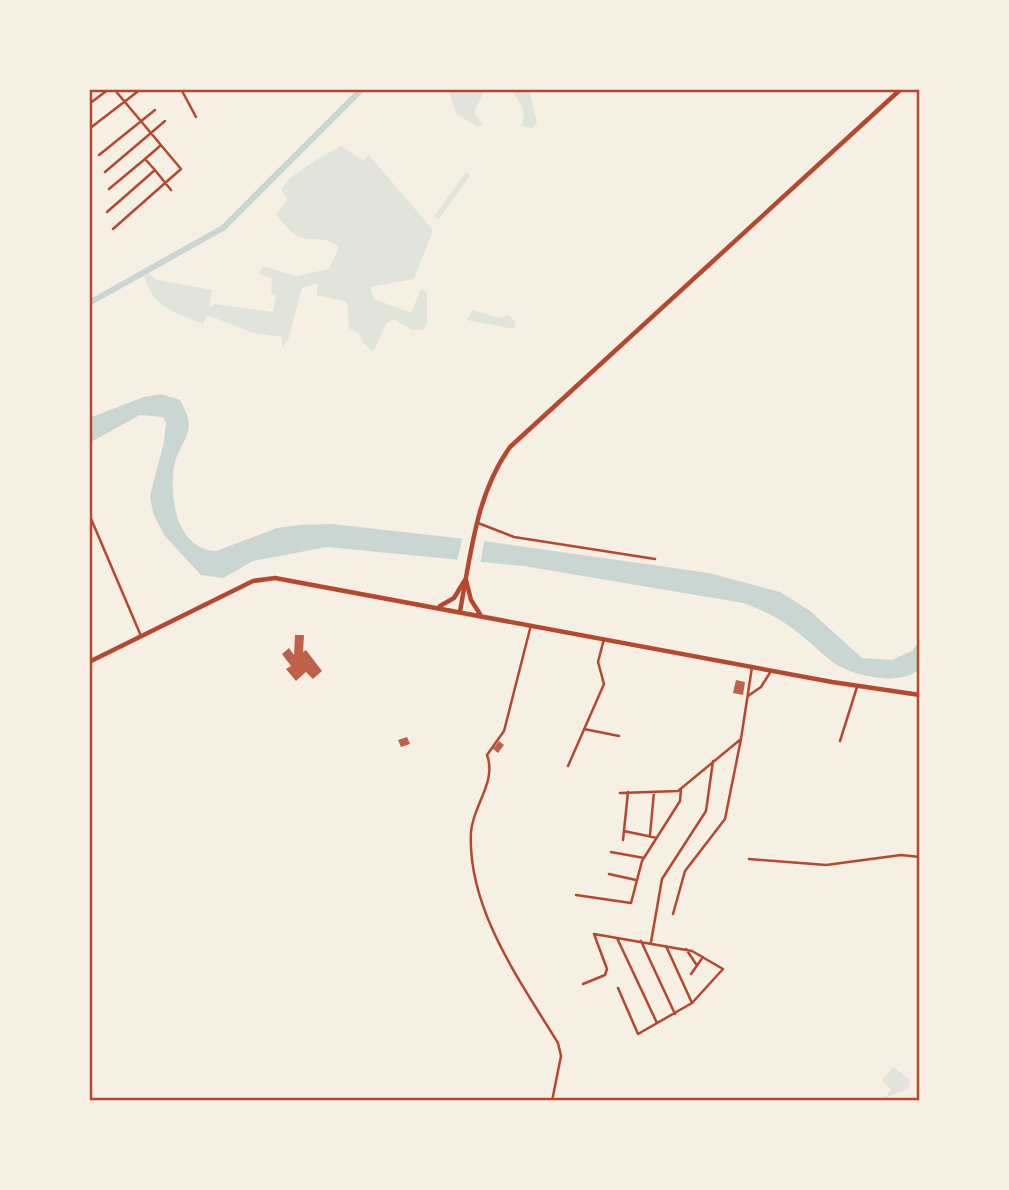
<svg xmlns="http://www.w3.org/2000/svg" width="1009" height="1190" viewBox="0 0 1009 1190" font-family="'Fira Sans',sans-serif">
<style>
.green{fill:#e2e4dc}
.water{fill:#c9d6d2}
.pier{fill:#f6efe4}
.lines{fill:none;stroke-linecap:round;stroke-linejoin:round}
.canal{stroke:#c9d6d2;stroke-width:6}
.building{fill:#bf614a}
.minor{stroke:#b5482f;stroke-width:2.5}
.primary{stroke:#b5482f;stroke-width:4.5}
.trunk{stroke:#b5482f;stroke-width:4.5}
.neatline{fill:none;stroke:#b5482f;stroke-width:2.5}
</style>
<rect width="100%" height="100%" fill="#f6efe4"/>
<!-- green -->
<path class="green" d="M448 89H485L474 113 483 124 478 127 456 114Z
M512 89H529L537 123 532 128 522 126 524 111Z
M341 146 363 160 369 155 433 230 414 279 370 287 374 299 411 313 421 289 427 292V322L424 330H412L394 319 386 324 373 352 363 343 360 335 349 328 347 302 317 295V283L302 288 288 340 282 347V337L253 333 207 315 203 324C172 312 148 305 143 269L157 280 212 290 209 307 215 304 273 312 276 295 271 293 272 279 259 274 263 266 296 276 329 269 339 247C316 229 305 255 276 214L287 200 281 189 289 179 314 161Z
M466 172 470 176 439 219 434 217Z
M473 310 499 318 508 315 515 321 514 329 467 320Z
M894 1067 910 1080 908 1089 885 1098 891 1090 882 1080Z"/>
<!-- water -->
<path class="water" d="M161 394 180 400C184 408 189 417 189 426 188 438 178 450 175 462 168 492 175 550 216 551L277 528 301 525 332 524 483 541 709 573 780 592 810 611 862 658 892 660 912 651 920 641V669C900 686 858 677 837 665 827 659 818 649 808 641 789 624 767 611 743 603L524 566 327 547 253 561 223 578 201 575 164 535 153 513 150 496 164 442 166 422 163 417 140 415 89 443V418L144 397Z"/>
<!-- pier -->
<path class="pier" d="M463 535 485 538 480 565 457 562Z"/>
<g class="lines">
<!-- canal -->
<path class="canal" d="M89 303 223 228 362 89"/>
</g>
<!-- building -->
<path class="building" d="M295 635H304L303 652 306 650 322 671 313 679 306 672 296 681 286 669 291 666 282 654 289 648 294 655Z
M736 680 745 682 743 695 733 693Z
M407 737 410 744 401 747 398 740Z
M499 741 504 745 498 753 493 749Z"/>
<g class="lines">
<!-- minor -->
<path class="minor" d="M181 89 196 117
M89 104 109 89
M89 129 141 89
M99 155 155 110
M155 170 171 190
M105 172 165 121
M109 189 145 159
M107 212 155 170 145 159 161 145
M113 229 181 169 114 89
M89 514 141 636
M478 523 514 537 655 559
M531 625 504 731 487 755C497 782 473 805 471 832 467 908 520 981 558 1043L561 1056 552 1101
M748 696 761 687 771 671
M584 729 619 736
M840 741 857 687
M568 766 604 684 598 662 604 639
M620 793 678 791 741 739 752 667
M624 831 657 838
M650 835 654 792
M623 840 628 792
M611 852 644 858
M749 859 826 865 901 855 920 857
M609 874 636 880
M576 895 631 903 642 861 680 801 681 789
M673 914 685 871 725 819 741 739
M617 938 657 1023
M641 941 675 1014
M651 942 662 879 706 811 713 761
M666 946 692 1003
M686 949 696 964
M691 974 703 957
M583 984 605 975 607 969 594 934 692 951 723 969 692 1003 638 1034 618 988"/>
<!-- primary -->
<path class="primary" d="M460 611C471 554 476 494 510 447L901 89"/>
<!-- trunk -->
<path class="trunk" d="M466 580 471 600 480 614
M440 606 454 598 465 580
M89 662 253 581 275 578 832 682 920 695"/>
</g>
<!-- border -->
<rect width="1009" height="1190" fill="none" stroke="#f6efe4" stroke-width="182"/>
<rect x="91" y="91" width="827" height="1008" class="neatline"/>
</svg>
